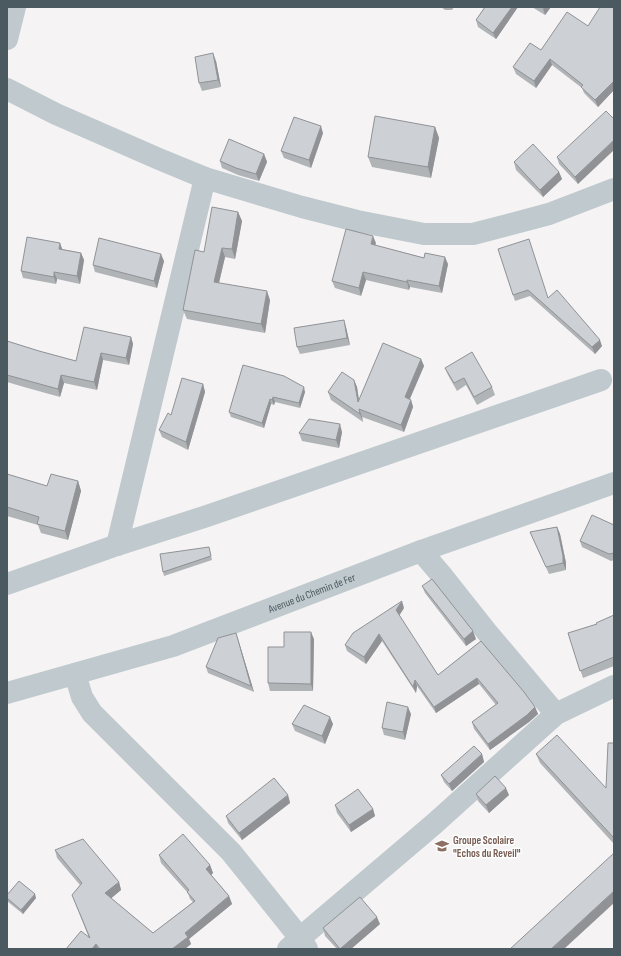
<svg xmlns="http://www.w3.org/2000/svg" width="621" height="956" viewBox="0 0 621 956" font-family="'Sofia Sans Condensed',sans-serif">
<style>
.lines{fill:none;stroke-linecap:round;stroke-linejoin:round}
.minor{stroke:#bfc9ce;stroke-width:22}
.tertiary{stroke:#bfc9ce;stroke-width:22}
.wall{fill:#b0b4b7}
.shaded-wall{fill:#909295}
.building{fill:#cdd1d5;stroke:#909295}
.labels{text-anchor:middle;stroke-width:3;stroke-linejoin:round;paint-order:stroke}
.street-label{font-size:11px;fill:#4b5960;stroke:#fff}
.education-label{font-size:11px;font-weight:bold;fill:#785e54;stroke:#fff;text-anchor:start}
</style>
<rect width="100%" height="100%" fill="#f5f3f3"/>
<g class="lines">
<!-- minor -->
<g class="minor">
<path d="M7 89 56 114 159 159 205 178 302 207 357 221 424 234H473L549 214 614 189"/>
<path d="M117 545 205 178"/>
<path d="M421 551 444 578 486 631 556 714"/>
<path d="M7 584 117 545 207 516 601 380"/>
<path d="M75 674 82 697 92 713 231 852 300 938 307 949"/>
<path id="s1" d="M7 693 173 646 421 551 614 483"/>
<path d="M288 949 300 938 434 824 556 714 614 686"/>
</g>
<!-- tertiary -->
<path class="tertiary" d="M7 39 15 7"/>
</g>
<!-- wall -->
<path class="wall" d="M441 7H454L452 10H445Z
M485 7H518L496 39 478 27 476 20Z
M532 7H551L545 15Z
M614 7V90L598 107 584 93 582 88 552 65 536 88 516 74 513 67 541 50 588 26Z
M216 61 221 87 202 91 199 83Z
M614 119 578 184 559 164 557 157Z
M435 127 439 138 431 178 372 167 368 157Z
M323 133 311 168 284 158 281 151Z
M264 154 267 162 259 181 238 175 222 168 220 161Z
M514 162 559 172 562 179 543 197 516 170Z
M238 212 242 221 235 259 225 257 219 283 270 300 265 333 187 319 183 310Z
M376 243 375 245 448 264 442 293 410 287 409 290 366 280 361 296 335 288 332 281Z
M62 249 81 253 84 260 80 284 57 279 56 284 23 278 21 271Z
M498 249 548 297 602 346 595 354 530 296 515 301Z
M164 261 157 288 95 272 93 265Z
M346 327 350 345 300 354 297 347Z
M131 337 133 344 129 365 103 360 97 390 64 383 60 397 24 387 7 382V341L39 351 76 361Z
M421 359 424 366 410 399 411 400 413 407 404 432 362 417 363 422 331 400 328 392 354 380 357 387 359 399Z
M243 365 305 392 300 408 275 402 274 405 271 404 264 428 231 417 229 412Z
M445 368 492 387 495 395 477 405 466 385 457 391 448 375Z
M203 384 205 392 188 450 162 437 159 430 171 415Z
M342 432 339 448 302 441 299 433Z
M7 474 47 486 78 481 81 491 68 540 41 533 38 525 7 516Z
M614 525V560L611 561 582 547 580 541Z
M557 527 560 534 566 563V570L549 574 533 539 530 532Z
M209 547 212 560 164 576 163 572Z
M422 586 476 639 466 646 425 593Z
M404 608 399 616 438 675 481 641 535 707 538 714 529 722 490 750 474 729 472 722 496 705 479 684 436 713 417 686 416 693 382 641 366 664 347 651 345 645Z
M614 615V666L583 678 568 633 597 624Z
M236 633 238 639 254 692 208 673 206 667Z
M314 639 313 691H270L268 683 284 647Z
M411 714 405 740 384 735 382 728Z
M292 724H333L325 744 295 731Z
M614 743V844L540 763 536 754 606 788Z
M482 754 484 762 452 791 444 782 441 775Z
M476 794 509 795 489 813 478 801Z
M288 795 290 803 242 840 228 823 226 816Z
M335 805 373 809 375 816 351 832 337 813Z
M55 850 119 882 121 890 111 898 153 933 193 902 190 899 188 893 161 863 159 855 210 865 213 873 211 875 229 896 232 904 189 939 191 944 185 949H66L89 938 72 895 80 885 57 858Z
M7 895 36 898 23 914 7 901Z
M380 924 351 949H337L325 936 323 928Z"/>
<!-- shaded-wall -->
<path class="shaded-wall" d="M512 7H518L496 39 493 33Z
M543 7H551L545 15 543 8Z
M213 53 216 61 221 87 218 80Z
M550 59 552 65 536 88 534 81Z
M614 81V90L598 107 595 100Z
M321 126 323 133 311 168 309 160Z
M435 127 439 138 431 178 428 167Z
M614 140V150L578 184 575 177Z
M264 154 267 162 259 181 256 174Z
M559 172 562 179 543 197 540 190Z
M238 212 242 221 235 259 232 249Z
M373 236 376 243 373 252 371 244Z
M60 243 63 251 59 249Z
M222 248 225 257 217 291 214 282Z
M81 253 84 260 80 284 77 276Z
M161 254 164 261 157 288 154 281Z
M445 257 448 264 442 293 439 286Z
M54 272 57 279 56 284 54 277Z
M363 272 366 280 361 296 359 288Z
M407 280 410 287 409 290 407 282Z
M267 291 270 300 265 333 261 324Z
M344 320 346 327 350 345 347 338Z
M131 337 133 344 129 365 126 358Z
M600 340 602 346 595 354 592 347Z
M101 353 103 360 97 390 94 382Z
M421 359 424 366 407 405 405 397Z
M61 375 64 383 60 397 58 389Z
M354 380 357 387 360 409 358 402Z
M203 384 205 392 188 450 186 442Z
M304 387 305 392 300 408 299 403Z
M273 397 275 402 274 405 272 400Z
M270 399 271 404 264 428 262 423Z
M411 400 413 407 404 432 401 425Z
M359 409 362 417 363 422 360 414Z
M340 424 342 432 339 448 336 440Z
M78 481 81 491 68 540 65 531Z
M557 527 560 534 566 563V570L563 563Z
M402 601 404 608 398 617 396 610Z
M473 631 476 639 466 646 464 639Z
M311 632 314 639 313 691 311 684Z
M236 633 238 639 254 692 251 686Z
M379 634 382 641 366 664 364 657Z
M477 678 479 684 436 713 434 707Z
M415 680 417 686 416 693 413 687Z
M408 707 411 714 405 740 403 732Z
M535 707 538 714 529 722 490 750 488 744Z
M330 717 333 724 325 744 322 736Z
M482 754 484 762 452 791 449 784Z
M506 788 509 795 489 813 486 805Z
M288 795 290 803 242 840 239 833Z
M373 809 375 816 351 832 349 825Z
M210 865 213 873 209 877 206 869Z
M119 882 121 890 108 901 105 893Z
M614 891V903L564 949H551Z
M35 894 36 898 23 914 21 910Z
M229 896 232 904 189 939 191 944 185 949H172L185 933Z
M377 917 380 924 351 949H340Z
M96 944 98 949H92Z"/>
<!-- building -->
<path class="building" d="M485 7H512L493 33 476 20Z
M600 7H614V81L595 100 581 87 583 85 550 59 534 81 513 67 530 43 541 50 567 12 588 26Z
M213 53 218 80 199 83 195 57Z
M606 111 614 119V140L575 177 557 157Z
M375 116 435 127 428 167 368 157Z
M294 117 321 126 309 160 281 151Z
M229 139 264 154 256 174 236 168 220 161Z
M533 144 559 172 540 190 514 162Z
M212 207 238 212 232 249 222 248 214 282 267 291 261 324 183 310 195 250 204 252Z
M346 229 373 236 371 244 424 258 425 253 445 257 439 286 407 280V282L363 272 359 288 332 281Z
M27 237 60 243 59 249 81 253 77 276 54 272V277L21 271Z
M99 238 161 254 154 281 93 265Z
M529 239 548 298 557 290 600 340 592 347 528 290 513 295 498 249Z
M344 320 347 338 297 347 294 328Z
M84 327 131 337 126 358 101 353 94 382 61 375 58 389 7 375V341L39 351 76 361Z
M383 343 421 359 405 397 411 400 401 425 359 409 360 414 328 392 342 372 354 380 358 402Z
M472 352 492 387 474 397 464 378 454 383 445 368Z
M243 365 284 376 304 387 299 403 273 397 272 400 270 399 262 423 229 412Z
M182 378 203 384 186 442 159 430 168 413 171 415Z
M309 419 340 424 336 440 299 433Z
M7 474 47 486 51 474 78 481 65 531 37 524 39 517 7 507Z
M592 515 614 525V553L609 554 580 541Z
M557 527 563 556V563L546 567 530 532Z
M209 547 211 556 163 572 160 554Z
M432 579 473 631 464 639 422 586Z
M402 601 396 610 438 675 481 641 524 692 535 707 527 715 488 744 472 722 498 703 477 678 434 707 415 680 413 687 379 634 364 657 345 645 353 633Z
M614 615V657L580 671 568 633 597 624 596 623Z
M284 632H311V684L268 683V647H284Z
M236 633 251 686 206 667 218 638Z
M387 702 408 707 403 732 382 728Z
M304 705 330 717 322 736 292 724Z
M557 735 606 788 608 743H614V838L536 754Z
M474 746 482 754 449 784 441 775Z
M495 776 506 788 486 805 476 794Z
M274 778 288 795 239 833 226 816Z
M358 789 373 809 349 825 335 805Z
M183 834 210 865 206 869 229 896 185 933 188 937 172 949H100L96 944 92 949H66L81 931 90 938 72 895 82 883 55 850 83 839 119 882 105 893 153 933 195 901 187 892 189 890 159 855Z
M614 853V891L551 949H510Z
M19 881 35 894 21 910 7 898V895Z
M360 897 377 917 340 949 323 928Z"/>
<!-- icons -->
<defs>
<symbol id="school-bare" viewBox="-9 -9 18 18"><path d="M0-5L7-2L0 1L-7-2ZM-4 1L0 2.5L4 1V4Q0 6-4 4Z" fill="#8d6e63" stroke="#fff" stroke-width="2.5" paint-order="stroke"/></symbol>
</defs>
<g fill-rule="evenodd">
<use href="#school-bare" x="432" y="836" width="20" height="20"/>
</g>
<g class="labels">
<!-- street labels -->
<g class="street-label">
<text dy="4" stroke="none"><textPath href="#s1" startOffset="321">Avenue du Chemin de Fer</textPath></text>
</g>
<!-- education labels -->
<g class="education-label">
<text x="453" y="844">Groupe Scolaire<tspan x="453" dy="13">"Echos du Reveil"</tspan></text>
</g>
</g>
<!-- border -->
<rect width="621" height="956" fill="none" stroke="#4b5960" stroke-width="16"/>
</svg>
